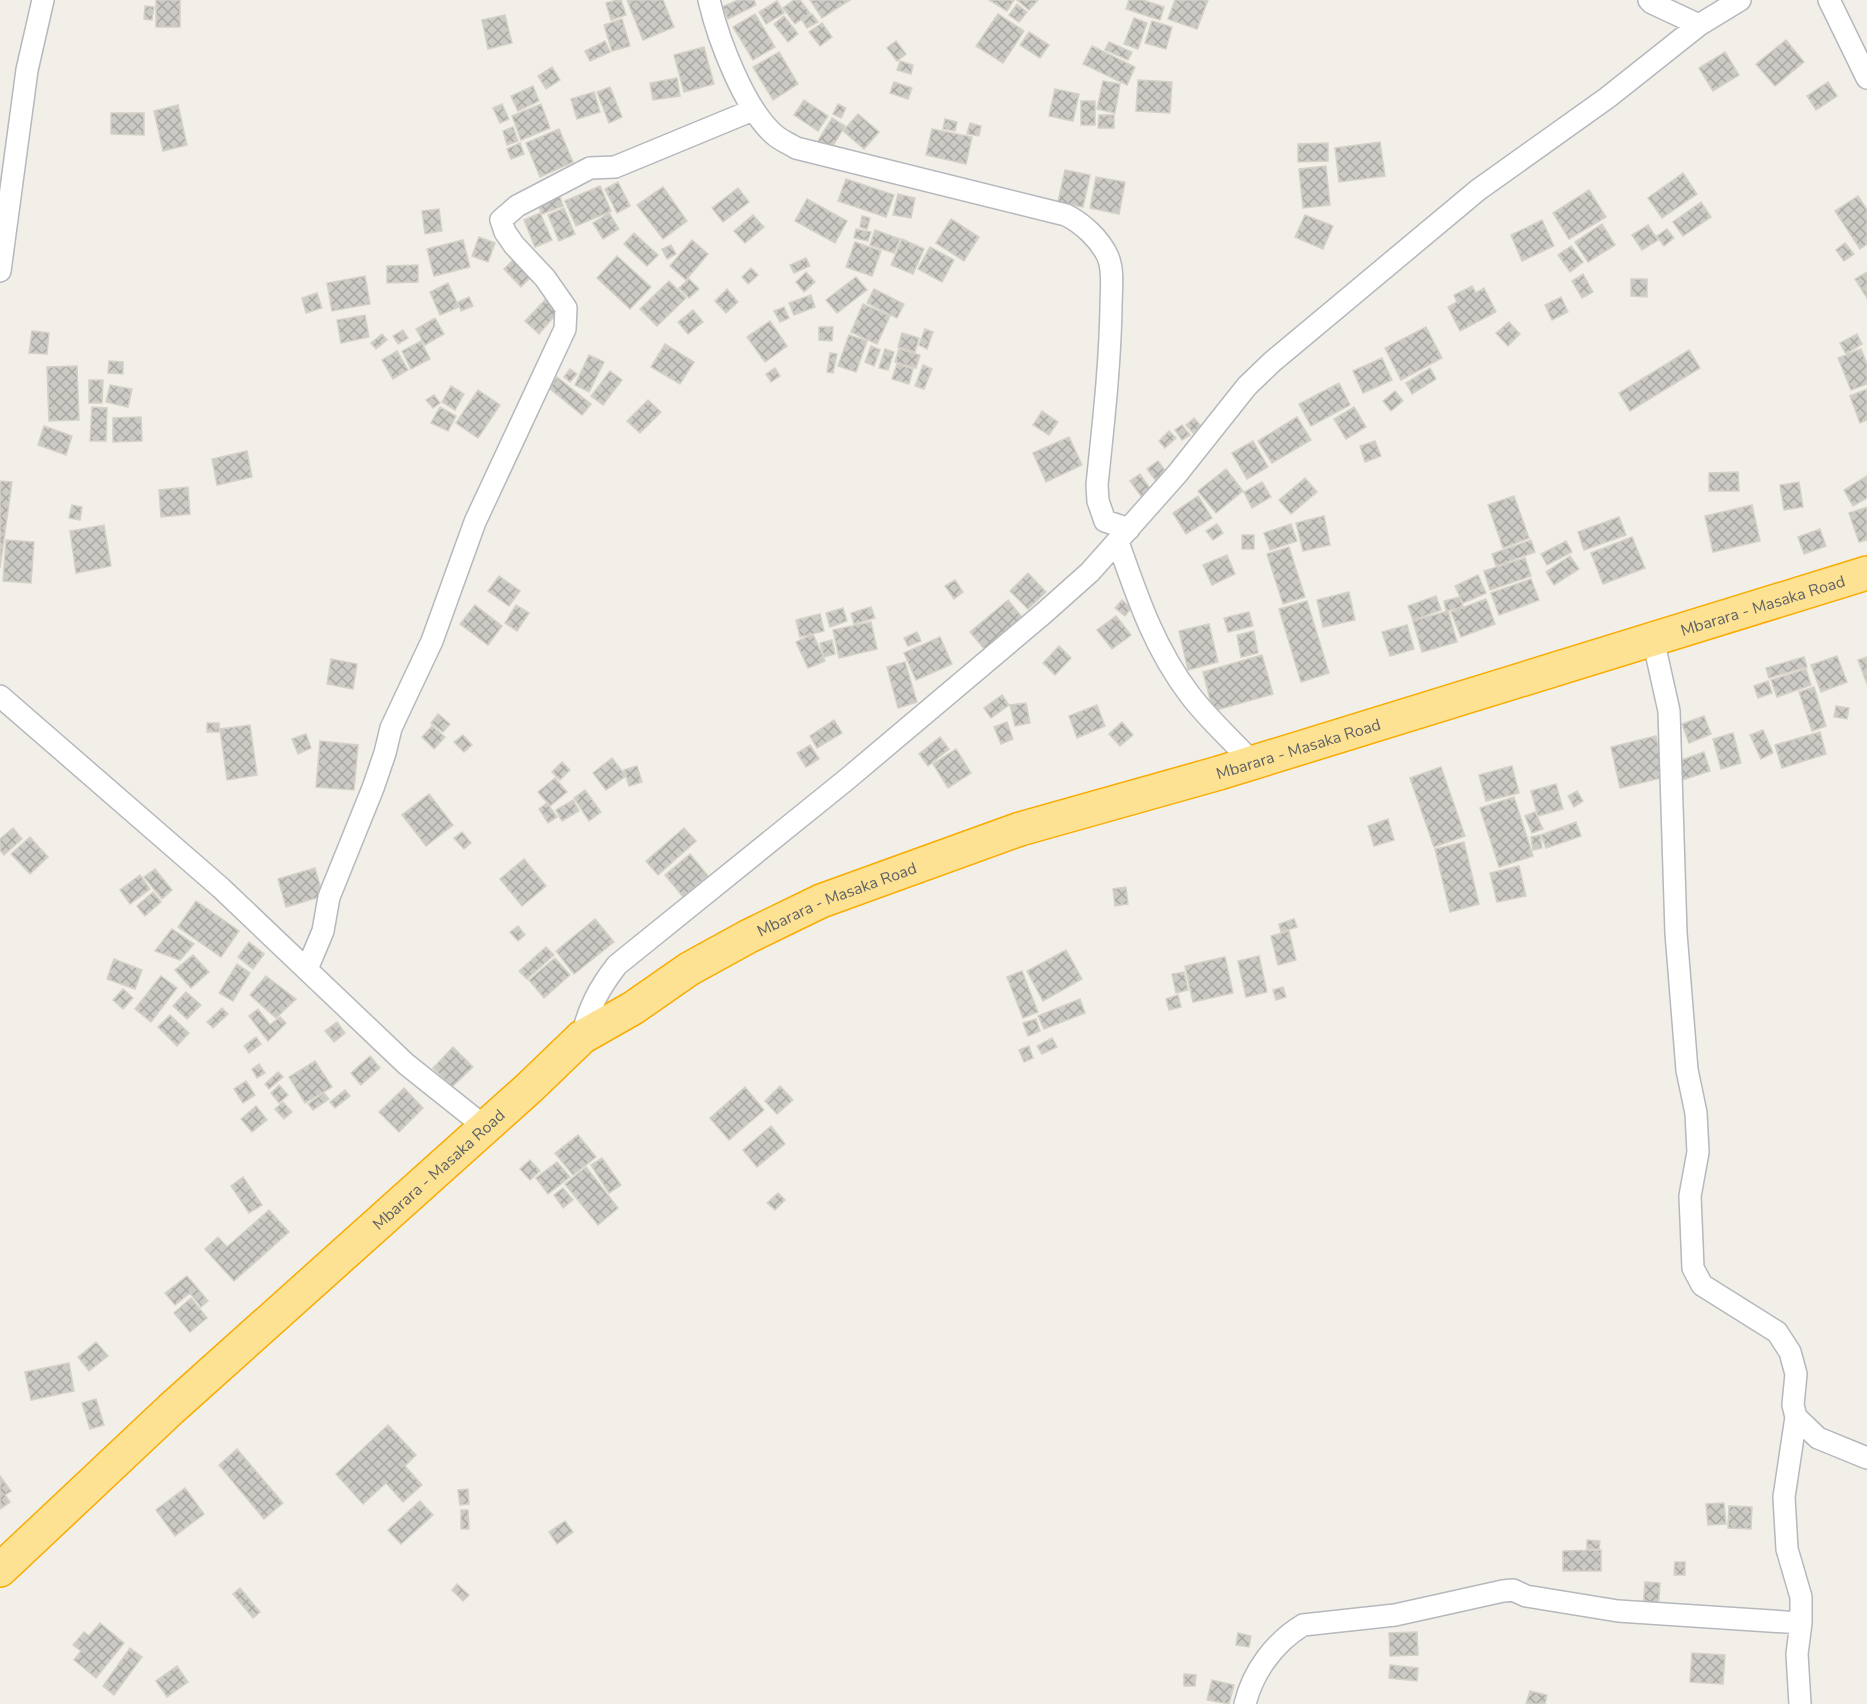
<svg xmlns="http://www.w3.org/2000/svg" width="1867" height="1704" viewBox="0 0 1867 1704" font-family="'Nunito Sans',sans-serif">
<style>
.building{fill:url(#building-cross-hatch);stroke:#d6d1c6;stroke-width:1.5}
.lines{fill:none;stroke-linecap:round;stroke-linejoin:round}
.street-casing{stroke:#b5b8bc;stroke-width:24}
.highway-casing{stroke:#f9ab00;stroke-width:36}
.street{stroke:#fff;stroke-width:21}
.highway{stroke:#fde293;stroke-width:33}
.labels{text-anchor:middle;stroke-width:4.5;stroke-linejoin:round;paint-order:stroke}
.street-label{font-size:16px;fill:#5f6368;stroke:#fff}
</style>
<defs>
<pattern id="building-cross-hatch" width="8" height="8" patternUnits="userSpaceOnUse" patternTransform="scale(1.5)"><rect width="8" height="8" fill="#cccac5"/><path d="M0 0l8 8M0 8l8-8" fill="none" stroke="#a9a8a4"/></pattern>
</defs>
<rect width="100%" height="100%" fill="#f1efe8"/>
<!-- building -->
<path class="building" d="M156 0H180V27H156Z
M617 0H621L626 15 611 20 606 3Z
M627 0H663L674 27 643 40Z
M738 0H754L756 5 728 19 722 7Z
M794 0H800L810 13 795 24 783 8Z
M810 0H850L822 18Z
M989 0H1014L1007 11Z
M1017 0H1038L1029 10Z
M1129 0H1143L1164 7 1160 20 1126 9Z
M1175 0H1208L1197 29 1168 19Z
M777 1 784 13 766 24 759 12Z
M1017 4 1027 12 1019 22 1009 15Z
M145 6 154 7 152 20 144 19Z
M755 14 775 47 753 60 733 27Z
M812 14 818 22 807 28 802 20Z
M998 14 1024 31 1003 63 976 46Z
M505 15 512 43 488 49 482 20Z
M784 16 798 34 788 42 774 24Z
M1134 18 1147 23 1138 49 1124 44Z
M622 19 630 46 612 51 604 25Z
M1152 21 1172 27 1166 49 1145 43Z
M822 23 832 37 820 46 809 32Z
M1029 32 1049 45 1040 58 1020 45Z
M1786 40 1804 62 1775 86 1756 64Z
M605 41 610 52 590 61 585 51Z
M896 41 906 54 897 61 887 48Z
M1109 42 1132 52 1128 60 1105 50Z
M1092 46 1135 67 1127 85 1083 64Z
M704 47 714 84 684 92 674 55Z
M779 52 798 84 773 100 753 67Z
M1725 52 1739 75 1713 91 1699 68Z
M900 61 913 65 911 74 897 70Z
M552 67 560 80 546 89 538 76Z
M677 78 680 96 653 100 650 83Z
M1138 80 1172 82 1170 113 1136 111Z
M1103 81 1120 84 1115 113 1097 109Z
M894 82 912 88 908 99 890 93Z
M1828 82 1837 96 1816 110 1807 96Z
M533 86 539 101 518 111 511 96Z
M610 87 622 117 609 123 597 92Z
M1055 89 1079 94 1073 121 1049 116Z
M594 92 600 112 577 119 571 99Z
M804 100 828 116 818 131 794 115Z
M1081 101H1095V125H1081Z
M502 104 509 119 500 123 493 108Z
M541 104 550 128 521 140 512 116Z
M838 104 846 108 841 118 833 114Z
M178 105 187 145 163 151 154 111Z
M111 113H144V135L111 134Z
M858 114 879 132 864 149 843 131Z
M1099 115H1114V128H1098Z
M832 118 845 126 829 152 816 144Z
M945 119 957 122 955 131 943 129Z
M970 123 981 126 979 136 967 134Z
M513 127 518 141 507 145 503 131Z
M559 129 573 162 540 177 526 143Z
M932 129 972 137 966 164 926 155Z
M1380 142 1385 176 1339 182 1335 148Z
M520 143 524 154 511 159 507 149Z
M1328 143V161L1298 162V144Z
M1326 166 1330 205 1303 208 1299 169Z
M1065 170 1090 175 1083 207 1058 202Z
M1683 173 1697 194 1662 218 1648 198Z
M1096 177 1125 182 1119 214 1090 208Z
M846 179 894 195 886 217 838 201Z
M618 182 630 206 617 213 605 189Z
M600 186 611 211 576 226 565 201Z
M663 187 687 221 663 239 637 205Z
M738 188 749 202 723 222 712 208Z
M1589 190 1606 217 1569 239 1553 213Z
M559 194 563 206 542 214 537 202Z
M898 194 915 198 911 218 893 215Z
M1858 196 1867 210V244L1860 249 1835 211Z
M807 199 847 221 835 243 795 221Z
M1701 202 1711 217 1683 236 1673 222Z
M564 208 575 234 559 241 548 215Z
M439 209 442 231 425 234 422 211Z
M540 213 552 240 535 247 524 220Z
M609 213 619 229 603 239 593 223Z
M753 215 764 227 745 243 734 231Z
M1305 215 1333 226 1323 249 1295 237Z
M862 216 870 218 867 229 860 227Z
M951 219 979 237 964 261 936 243Z
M1542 220 1554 246 1522 261 1511 235Z
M1602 224 1615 245 1588 262 1575 242Z
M1648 225 1658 240 1642 250 1632 235Z
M856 229 871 232 868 241 854 238Z
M1667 229 1674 238 1664 246 1657 236Z
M875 230 900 239 894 253 870 245Z
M634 233 658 255 647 266 624 244Z
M479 237 495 243 488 262 472 256Z
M902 239 924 249 913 274 891 265Z
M463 240 470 267 434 276 427 249Z
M692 240 708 254 686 280 670 266Z
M855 242 881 251 872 276 846 267Z
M1845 243 1854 254 1844 261 1836 250Z
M671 245 676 254 667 259 662 249Z
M1571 246 1583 262 1570 272 1558 255Z
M930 247 954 260 942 282 918 269Z
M617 256 651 287 630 309 597 278Z
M515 258 532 276 521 287 504 269Z
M806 258 810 266 794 273 790 265Z
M418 265V282L387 283V266Z
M751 268 758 275 748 284 742 277Z
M806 272 815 282 804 292 796 282Z
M1867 272V298L1855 279Z
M1583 274 1593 292 1582 298 1572 281Z
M365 276 370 304 332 311 327 283Z
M856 277 867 290 837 313 826 300Z
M689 279 699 289 689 298 679 288Z
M1631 279H1647V297L1631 296Z
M669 281 686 298 657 326 640 309Z
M448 283 459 307 440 315 430 292Z
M1472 286 1476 293 1484 288 1496 312 1460 331 1448 307 1457 302 1454 295Z
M727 289 738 302 726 313 715 301Z
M874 289 904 304 897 318 867 303Z
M317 293 322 308 306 313 302 298Z
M811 295 815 307 794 315 789 303Z
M469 297 473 306 461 311 458 302Z
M1561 297 1568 312 1552 320 1545 305Z
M545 300 558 312 539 334 525 321Z
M863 304 890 316 877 344 851 332Z
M784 307 789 318 780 322 774 311Z
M693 310 703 322 688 334 678 322Z
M365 315 369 337 341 343 337 320Z
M435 318 444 334 425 345 416 329Z
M770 321 787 346 765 362 747 337Z
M1509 322 1520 334 1508 346 1496 333Z
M819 327H833L832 341 819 340Z
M1426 327 1442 358 1401 380 1385 348Z
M925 329 933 332 927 349 919 345Z
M403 330 408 338 398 344 393 336Z
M32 331 49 333 47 354 29 353Z
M902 333 919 338 915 352 898 347Z
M382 334 387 340 376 349 371 343Z
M1857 334 1862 344 1846 354 1840 343Z
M849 335 867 341 856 372 838 366Z
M421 341 430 359 411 369 402 351Z
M665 344 694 362 680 384 651 367Z
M871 346 880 350 874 366 865 362Z
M885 349 894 352 888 370 879 368Z
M899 349 920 355 916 368 895 362Z
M1861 349 1867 364V384L1851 390 1838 358Z
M1689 350 1700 368 1630 411 1619 393Z
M397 351 408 370 393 379 382 360Z
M830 353 837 354 833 373 827 372Z
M589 355 604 362 589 392 575 385Z
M1382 358 1392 380 1363 393 1353 371Z
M109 361 123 362V374L108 373Z
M897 364 913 369 909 384 892 379Z
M923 365 932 369 924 389 915 386Z
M77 366 79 420 49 421 47 367Z
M775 368 780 376 771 382 766 374Z
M1430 368 1436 379 1412 394 1406 383Z
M570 369 577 374 570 382 564 377Z
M610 371 622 380 603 405 591 396Z
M557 377 591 404 582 415 549 388Z
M89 380H103L102 403H89Z
M1339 383 1350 405 1311 426 1299 404Z
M110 385 132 389 128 407 106 402Z
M451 386 464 394 455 410 442 402Z
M1867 389V420L1860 423 1850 396Z
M478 390 500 405 478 438 456 423Z
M1395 391 1403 401 1391 411 1383 401Z
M434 395 440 403 433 408 426 400Z
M648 400 661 412 640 433 627 421Z
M92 407 107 408 106 441H90Z
M440 407 456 416 448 431 431 423Z
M1354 407 1366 427 1346 439 1334 419Z
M1042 411 1058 422 1049 435 1033 425Z
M141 417 142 441 113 442V418Z
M1297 417 1311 440 1272 463 1258 441Z
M1194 418 1201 426 1193 433 1186 425Z
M1182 425 1190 435 1182 440 1175 430Z
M44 426 72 436 66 455 38 445Z
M1169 431 1176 438 1165 448 1159 441Z
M1069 437 1082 465 1046 482 1033 453Z
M1253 441 1268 467 1247 479 1232 453Z
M1375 441 1381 456 1365 462 1360 446Z
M247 451 252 477 217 485 212 459Z
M1158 461 1167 473 1156 481 1147 469Z
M1226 469 1243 491 1216 513 1198 491Z
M1738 472 1739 491H1709V473Z
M1140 474 1153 493 1144 500 1130 481Z
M1867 476V498L1853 506 1844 490Z
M1305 478 1317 492 1291 514 1279 500Z
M0 481 12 482 0 568Z
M1262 482 1271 497 1252 508 1244 492Z
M1799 482 1803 507 1784 510 1780 485Z
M188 487 190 514 161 517 159 490Z
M1198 496 1212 518 1186 534 1173 513Z
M1514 496 1529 538 1503 548 1488 505Z
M72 505 82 507 80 520 69 518Z
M1752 505 1760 541 1713 552 1705 516Z
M1867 507V540L1859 542 1849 513Z
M1324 516 1330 545 1303 551 1296 523Z
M1619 517 1626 535 1584 550 1578 532Z
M1217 524 1223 533 1213 540 1206 531Z
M1291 524 1297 541 1270 550 1264 533Z
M104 525 111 566 76 573 70 531Z
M1820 529 1826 546 1804 554 1798 537Z
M1242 535H1254V549H1242Z
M1632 537 1645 568 1603 584 1591 553Z
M6 540 34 542 31 583 3 581Z
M1531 540 1535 552 1496 566 1492 554Z
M1566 541 1572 552 1547 565 1541 554Z
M1289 547 1305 597 1283 604 1267 554Z
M1227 555 1235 574 1212 585 1203 565Z
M1570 556 1579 569 1554 585 1546 572Z
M1525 558 1531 576 1490 590 1484 571Z
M1028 573 1046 592 1028 609 1010 591Z
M1478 575 1486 593 1463 603 1455 586Z
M499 576 520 591 509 606 488 591Z
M1531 579 1539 600 1499 615 1491 593Z
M955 580 963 592 954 599 945 586Z
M1349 592 1355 620 1323 627 1317 600Z
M1436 596 1441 610 1413 620 1408 606Z
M1460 597 1463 607 1446 611 1444 601Z
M1486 599 1495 624 1461 637 1451 612Z
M1008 600 1030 627 992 658 970 632Z
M1122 600 1131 608 1125 616 1115 608Z
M1307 601 1329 673 1301 682 1279 609Z
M475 605 502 626 488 645 460 624Z
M516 605 529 613 517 631 505 623Z
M871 607 875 618 854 624 851 613Z
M843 608 847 621 830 627 826 613Z
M1448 611 1457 642 1422 652 1413 621Z
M1249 612 1253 626 1228 632 1224 618Z
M820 614 824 631 800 637 796 620Z
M1116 616 1131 635 1112 649 1097 630Z
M871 622 877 649 839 658 833 630Z
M1209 624 1218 662 1188 670 1179 631Z
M1407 625 1414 649 1390 656 1382 632Z
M1254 631 1258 653 1241 657 1237 635Z
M917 632 921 641 908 646 904 638Z
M813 634 825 661 808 668 796 642Z
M940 637 952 664 916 680 904 653Z
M832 640 835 654 824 657 820 643Z
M1059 646 1071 658 1055 675 1043 663Z
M1262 655 1273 694 1213 711 1203 672Z
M1837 656 1847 682 1821 692 1811 665Z
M1804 657 1807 667 1769 678 1766 668Z
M1867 657V684L1858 660Z
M331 659 357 664 353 689 327 684Z
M905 662 917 702 898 708 887 667Z
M1806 669 1811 685 1777 697 1771 680Z
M1768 681 1772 693 1758 698 1754 686Z
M1814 687 1826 726 1812 731 1799 692Z
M1002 695 1009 705 991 718 984 708Z
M1026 703 1030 723 1015 726 1010 705Z
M1097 705 1105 726 1077 738 1069 716Z
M1836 706 1849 708 1847 719 1834 717Z
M438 714 450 724 443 732 431 723Z
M1704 716 1711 734 1689 743 1682 724Z
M834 720 842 733 817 748 810 736Z
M1007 722 1013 739 1001 744 994 727Z
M1122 722 1133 735 1120 746 1109 734Z
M207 723H219V732H207Z
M250 725 257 775 227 780 220 729Z
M432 726 445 737 434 749 422 737Z
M1763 730 1773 753 1761 759 1750 735Z
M1820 732 1826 754 1782 768 1775 745Z
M1733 733 1741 763 1721 769 1713 739Z
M306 734 311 748 298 754 292 739Z
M463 735 472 745 464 752 454 742Z
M1656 736 1665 777 1620 788 1611 747Z
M940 737 949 749 928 766 919 754Z
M320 741 358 745 354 790 316 787Z
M810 745 819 759 806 767 797 753Z
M956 749 971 773 948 788 933 764Z
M1704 752 1710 771 1679 781 1673 763Z
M612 758 626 776 606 790 593 773Z
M562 762 570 770 560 780 552 772Z
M637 766 642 782 629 786 624 770Z
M1512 766 1519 793 1486 801 1479 775Z
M1441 767 1465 836 1434 847 1410 778Z
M555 778 567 792 550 806 538 792Z
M1556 784 1563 809 1538 816 1531 791Z
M585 790 601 812 589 821 574 798Z
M1577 791 1583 801 1574 807 1568 796Z
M429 794 453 825 426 846 402 815Z
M1514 797 1533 856 1499 867 1480 808Z
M573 800 579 811 562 821 556 810Z
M547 803 557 817 548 823 539 809Z
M1535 812 1543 829 1532 833 1525 816Z
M1388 819 1394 840 1374 846 1368 826Z
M1576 822 1581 836 1546 848 1541 835Z
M13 828 22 839 4 855 0 850V839Z
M684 828 696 841 658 875 646 861Z
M462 832 471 843 464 849 454 838Z
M1540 835 1542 848 1533 850 1531 837Z
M30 837 48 857 30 874 11 854Z
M1464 842 1479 904 1450 912 1435 849Z
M690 854 708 876 683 897 665 875Z
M524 859 546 886 522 906 500 879Z
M1519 866 1526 896 1497 902 1490 873Z
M315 868 323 896 286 907 278 879Z
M155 869 172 890 162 899 144 877Z
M140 875 150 889 130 904 120 890Z
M1126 887 1128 904 1115 906 1113 889Z
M153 892 161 902 145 916 137 906Z
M196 901 239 931 221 957 178 927Z
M595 919 614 942 574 974 556 951Z
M1294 919 1297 927 1281 932 1279 924Z
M518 926 525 935 518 941 510 932Z
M172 929 194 944 180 960 155 951Z
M1289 931 1296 960 1278 965 1271 936Z
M249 942 264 954 253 969 238 957Z
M546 947 554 955 527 979 519 971Z
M1066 950 1082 979 1043 1001 1027 971Z
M193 955 209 972 191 988 175 970Z
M1259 956 1267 992 1246 997 1238 961Z
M1225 957 1233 993 1193 1002 1185 966Z
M555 958 570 975 544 998 529 980Z
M114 959 142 970 135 989 107 979Z
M237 964 250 973 233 1001 219 993Z
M1022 971 1038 1012 1023 1018 1007 977Z
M1184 972 1188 990 1176 993 1172 974Z
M161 976 177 988 151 1022 135 1009Z
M266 976 296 999 276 1018 250 995Z
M1283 987 1286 997 1276 1000 1273 990Z
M123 989 133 998 123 1009 113 1000Z
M186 992 201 1005 187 1019 173 1006Z
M1178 995 1181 1007 1169 1010 1166 999Z
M1080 999 1085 1013 1044 1029 1038 1016Z
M222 1008 228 1014 213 1028 207 1022Z
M258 1009 270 1025 280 1017 286 1023 268 1041 249 1016Z
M170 1015 189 1033 177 1046 158 1027Z
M1036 1019 1040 1031 1028 1036 1023 1023Z
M337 1022 345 1033 334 1042 325 1031Z
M256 1037 261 1044 249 1053 244 1046Z
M1052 1038 1057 1047 1042 1054 1037 1046Z
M1029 1046 1033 1058 1024 1062 1019 1050Z
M453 1047 473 1067 452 1087 433 1068Z
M370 1056 380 1068 361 1085 351 1073Z
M315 1061 332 1087 305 1103 289 1077Z
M259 1064 265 1073 257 1078 252 1069Z
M278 1072 283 1077 269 1089 265 1084Z
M246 1081 255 1095 243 1103 234 1089Z
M279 1085 288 1095 279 1103 271 1093Z
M780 1086 793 1100 777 1114 765 1101Z
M745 1087 764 1110 729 1140 710 1118Z
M404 1088 423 1108 399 1132 379 1112Z
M345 1090 350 1096 335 1108 330 1102Z
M324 1093 329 1099 313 1110 308 1104Z
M283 1102 292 1112 284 1119 275 1109Z
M256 1106 267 1120 252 1132 241 1119Z
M771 1126 785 1144 757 1167 743 1150Z
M578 1135 596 1157 573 1175 555 1153Z
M602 1158 621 1185 609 1193 591 1165Z
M530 1160 540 1171 530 1180 520 1169Z
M557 1162 570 1177 548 1194 536 1178Z
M586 1167 618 1208 598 1225 565 1184Z
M243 1177 262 1205 249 1213 231 1186Z
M563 1188 573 1200 563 1208 554 1195Z
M778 1193 785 1200 775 1210 767 1203Z
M269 1210 289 1232 234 1281 205 1249 218 1237 227 1247Z
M187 1276 208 1301 201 1307 190 1293 175 1305 165 1293Z
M191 1298 207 1318 190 1332 174 1313Z
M96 1342 108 1356 89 1371 78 1357Z
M69 1363 74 1391 31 1400 25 1372Z
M96 1399 104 1425 90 1429 82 1403Z
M388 1425 416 1455 405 1466 422 1485 403 1502 386 1483 363 1504 336 1474Z
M237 1449 283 1503 264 1519 219 1465Z
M0 1476 11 1491 5 1495 10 1502 0 1509Z
M185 1488 204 1514 175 1536 156 1510Z
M468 1489 469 1504 460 1505 458 1490Z
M420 1501 433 1515 401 1544 388 1530Z
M1724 1503 1726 1524 1708 1525 1706 1504Z
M1729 1506 1752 1507 1751 1529 1728 1528Z
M461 1510H468L469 1529H461Z
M565 1521 573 1532 557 1544 549 1532Z
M1587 1540 1600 1541 1599 1549H1587Z
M1601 1550V1571H1563V1551Z
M1675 1562H1685V1575H1674Z
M1645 1582 1660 1583 1658 1610 1643 1609Z
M457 1584 469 1595 463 1601 452 1590Z
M240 1588 260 1612 253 1618 233 1594Z
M100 1623 124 1643 96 1678 74 1660 81 1651 73 1645 84 1632 89 1636Z
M1417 1632 1418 1655 1390 1656 1389 1633Z
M1238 1633 1251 1636 1249 1647 1236 1645Z
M130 1648 142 1657 114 1695 103 1686Z
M1692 1653 1725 1655 1723 1684 1690 1682Z
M1390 1665 1418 1668 1417 1681 1389 1678Z
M177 1666 188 1682 167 1697 156 1681Z
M1184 1674 1196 1675 1195 1686H1184Z
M1212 1680 1234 1685 1229 1704 1207 1700Z
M1530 1691 1547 1695 1545 1704H1526Z"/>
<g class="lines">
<defs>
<path id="street" d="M709 0C718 39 745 111 776 136 782 141 790 144 796 148L1066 215C1082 223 1100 239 1108 257 1114 271 1111 291 1111 307 1110 367 1103 426 1097 485L1098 501 1105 521 1129 529
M1649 0 1652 3 1699 25
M1829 0 1867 78
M0 271 27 70 43 0
M1118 542C1137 596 1154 648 1190 695 1208 719 1232 740 1252 762
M1653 639 1669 711 1676 933 1687 1070 1696 1113 1698 1152 1690 1196 1693 1268 1702 1285 1777 1332 1790 1352 1796 1374 1793 1405 1796 1417 1818 1438 1867 1458
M0 696 221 888 406 1064 485 1127
M307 969 323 931 329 897 373 788 385 753 391 728 432 641 475 522 565 329 566 308 545 278 514 245 505 232 501 220 517 206 590 168 615 167 753 110
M582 1037C588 1009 599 988 617 965L846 780 1044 613 1090 572 1177 474 1247 386 1272 362 1478 190 1607 98 1699 25 1740 0
M1796 1417 1784 1497 1787 1549 1801 1597V1623L1797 1654 1800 1704
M1245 1704C1253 1671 1275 1642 1303 1625L1395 1615 1503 1591 1513 1590 1526 1596 1618 1611 1801 1623"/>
<g id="highway">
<path id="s1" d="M0 1570 171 1409 529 1088 582 1037 633 1008 689 969 749 936 821 901 1020 829 1219 773 1867 573"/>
</g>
</defs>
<!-- street casing -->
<use href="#street" class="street-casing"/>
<!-- highway casing -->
<use href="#highway" class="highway-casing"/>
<!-- street -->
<use href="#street" class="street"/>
<!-- highway -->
<use href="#highway" class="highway"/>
</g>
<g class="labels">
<!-- street labels -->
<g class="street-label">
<text dy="6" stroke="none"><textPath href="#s1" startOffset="2052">Mbarara - Masaka Road</textPath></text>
<text dy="6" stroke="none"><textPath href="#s1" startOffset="1566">Mbarara - Masaka Road</textPath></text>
<text dy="6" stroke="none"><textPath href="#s1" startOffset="1080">Mbarara - Masaka Road</textPath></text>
<text dy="6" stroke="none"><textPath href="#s1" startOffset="594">Mbarara - Masaka Road</textPath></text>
</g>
</g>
</svg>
